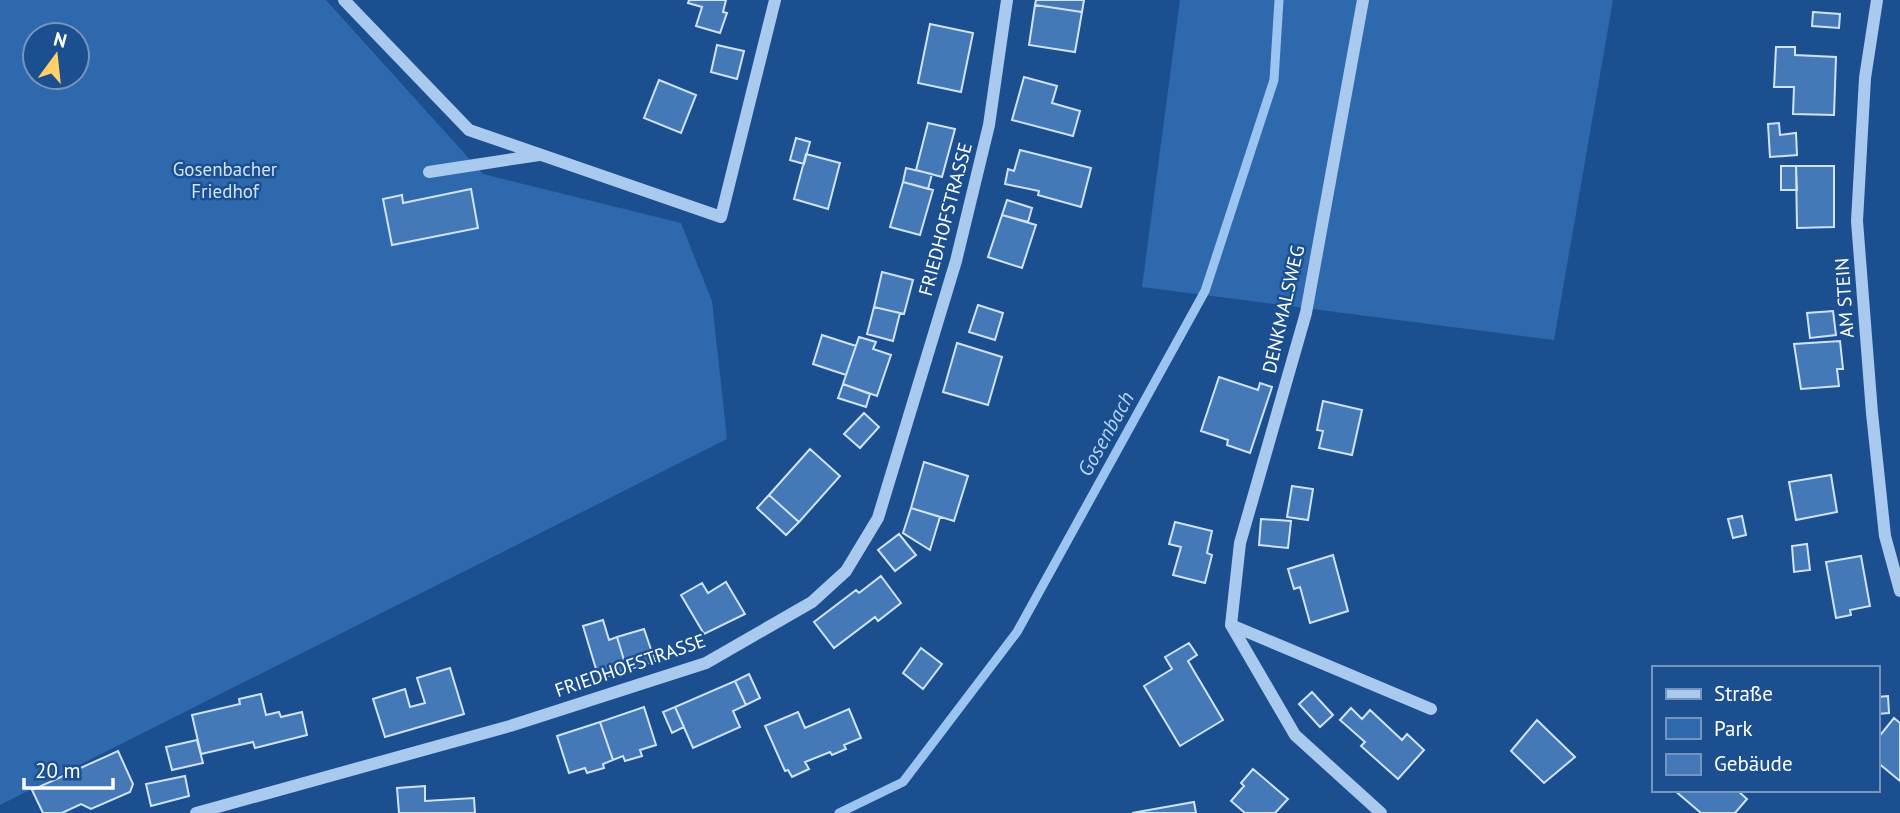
<svg xmlns="http://www.w3.org/2000/svg" width="1900" height="813" viewBox="0 0 1900 813" font-family="'PT Sans',sans-serif">
<style>
.green{fill:#2e69ad;fill-rule:evenodd}
.lines{fill:none;stroke-linecap:round;stroke-linejoin:round}
.stream{stroke:#9cc4f0;stroke-width:9}
.building{fill:#4478b7;stroke:#cfe3fa;stroke-width:2}
.minor{stroke:#a9c9ee;stroke-width:12}
.labels{text-anchor:middle;stroke-width:5;stroke-linejoin:round;paint-order:stroke}
.park-label{font-size:19px;fill:#cfe3fa;stroke:#1b4f8f}
.street-label{font-size:19px;fill:#fff;stroke:#1b4f8f}
.water-label{font-size:21px;font-style:italic;fill:#b5d3f5;stroke:#1b4f8f}
</style>
<rect width="100%" height="100%" fill="#1b4f8f"/>
<!-- green -->
<path class="green" d="M0 0H326L483 174 681 223 712 301 727 439 0 805ZM35 35H77V77H35Z
M1180 0H1613L1554 340 1142 287Z"/>
<g class="lines">
<!-- stream -->
<path class="stream" d="M839 813 903 782 1017 632 1205 291 1274 80 1279 0"/>
</g>
<!-- building -->
<path class="building" d="M689 0H726L723 12 727 13 720 33 696 26 702 7 688 3Z
M1036 0H1084L1082 12 1035 5Z
M1035 5 1082 12 1075 52 1029 45Z
M1813 12 1840 14 1839 28 1812 26Z
M930 24 973 33 961 92 918 83Z
M717 45 744 51 737 79 711 72Z
M1776 47H1795V55L1836 57 1834 115 1793 114 1794 87H1774Z
M1024 77 1057 86 1052 103 1080 111 1073 136 1012 120Z
M659 80 696 95 681 133 644 118Z
M928 123 955 129 942 177 916 170Z
M1779 123 1780 135 1796 133 1797 155 1770 157 1768 124Z
M796 138 810 142 804 164 790 160Z
M1020 150 1091 168 1081 207 1038 195 1039 191 1005 184 1008 169 1014 171Z
M806 154 840 163 828 209 794 199Z
M1781 166H1796L1797 190H1781Z
M1796 166H1834V227L1797 228Z
M906 168 932 174 928 189 903 182Z
M903 182 933 190 920 235 890 227Z
M471 189 478 228 392 245 383 199 402 195 403 203Z
M1007 200 1032 208 1028 222 1002 215Z
M1002 215 1036 225 1022 268 988 257Z
M882 272 913 280 904 314 874 307Z
M978 305 1003 313 995 340 969 332Z
M874 307 900 313 893 341 867 334Z
M1833 311 1836 335 1810 338 1807 313Z
M822 335 856 346 846 375 813 364Z
M859 337 876 342 873 349 891 355 877 396 843 384Z
M1840 341 1843 369H1837L1839 386 1801 389 1794 344Z
M957 343 1002 357 988 405 943 392Z
M1219 377 1258 390 1260 383 1272 387 1250 453 1227 445 1228 440 1201 431Z
M843 384 870 394 866 407 838 398Z
M1323 401 1362 410 1352 455 1319 448 1323 431 1317 430Z
M864 413 879 427 860 448 844 434Z
M810 449 840 476 799 522 769 495Z
M924 462 968 476 954 521 911 508Z
M1831 475 1837 512 1796 520 1789 482Z
M1292 486 1313 489 1308 520 1287 517Z
M769 495 799 522 786 535 757 508Z
M911 508 940 517 930 550 903 533Z
M1742 516 1746 535 1733 538 1728 519Z
M1261 519 1291 521 1288 548 1259 545Z
M1175 522 1212 531 1207 553 1212 555 1205 583 1173 575 1181 547 1169 544Z
M899 534 916 555 895 571 878 550Z
M1807 544 1810 570 1794 572 1792 546Z
M1333 555 1348 611 1310 623 1300 587 1294 589 1288 569Z
M1861 556 1870 606 1850 610 1851 615 1836 618 1826 562Z
M881 576 901 603 878 621 875 617 834 648 814 622 856 590 859 593Z
M726 582 745 614 704 634 681 595 702 583 708 593Z
M603 620 609 640 617 637 627 670 599 679 583 626Z
M644 629 655 661 627 670 617 637Z
M1189 643 1197 655 1188 661 1223 720 1180 746 1144 686 1172 669 1165 657Z
M921 648 942 664 923 689 903 673Z
M450 668 464 714 385 737 373 699 405 689 410 707 425 703 417 678Z
M749 674 760 698 746 705 735 681Z
M735 681 746 705 733 711 740 727 693 748 675 707Z
M1312 692 1333 715 1320 727 1299 704Z
M261 694 266 715 279 712 281 717 302 712 307 735 255 748 253 742 201 754 192 715 240 704 239 699Z
M1888 696 1889 713 1877 714V697Z
M644 707 656 745 640 750 642 756 625 761 623 756 613 760 600 722Z
M675 707 684 727 672 733 663 712Z
M1351 708 1362 719 1370 710 1402 740 1407 734 1424 750 1398 779 1361 746 1365 742 1340 720Z
M849 709 861 738 844 745 846 749 832 755 830 752 805 762 809 769 792 777 788 770 785 771 765 726 798 712 805 728Z
M1894 718 1900 723V781L1877 762V739Z
M1537 720 1575 757 1544 783 1511 751Z
M600 722 613 760 603 764 604 768 587 773 585 768 569 773 557 736Z
M197 740 203 763 172 770 166 747Z
M118 751 133 784 130 792 91 809 81 804 62 813H43L32 790Z
M1253 769 1288 799 1275 813H1245L1231 801 1244 786 1241 783Z
M185 776 189 796 151 806 146 784Z
M425 786V801L474 798 475 813H399L397 788Z
M1674 790H1737L1747 799 1735 813H1701Z
M1194 802 1196 813H1132Z"/>
<g class="lines">
<!-- minor -->
<path class="minor" d="M344 0 469 130 721 217 775 0
M1363 0 1306 313 1240 543 1231 625 1295 735 1381 813
M1877 0 1865 78 1857 221 1872 413 1885 536 1900 591
M429 172 539 155
M1231 625 1431 709
M196 813 510 726 706 663 812 602 846 571 878 518 956 261 989 125 1007 0"/>
</g>
<g class="labels">
<!-- park labels -->
<g class="park-label">
<text x="225" y="176">Gosenbacher<tspan x="225" dy="22">Friedhof</tspan></text>
</g>
<!-- street labels -->
<g class="street-label">
<text transform="translate(945 219) rotate(-75)" y="7">FRIEDHOFSTRASSE</text>
<text transform="translate(1844 298) rotate(-94)" y="7">AM STEIN</text>
<text transform="translate(1283 309) rotate(-77)" y="7">DENKMALSWEG</text>
<text transform="translate(630 665) rotate(-19)" y="7">FRIEDHOFSTRASSE</text>
</g>
<!-- water labels -->
<g class="water-label">
<text transform="translate(1106 434) rotate(-61)" y="7">Gosenbach</text>
</g>
</g>
<!-- legend -->
<rect x="1652" y="666" width="228" height="126" fill="#1b4f8f" stroke="#7695bc" stroke-width="2"/>
<rect x="1666" y="689" width="35" height="10" fill="#a9c9ee" stroke="#7695bc" stroke-width="2"/>
<text x="1714" y="701" font-size="21" fill="#ffffff">Straße</text>
<rect x="1666" y="718" width="35" height="21" fill="#2e69ad" stroke="#7695bc" stroke-width="2"/>
<text x="1714" y="736" font-size="21" fill="#ffffff">Park</text>
<rect x="1666" y="754" width="35" height="21" fill="#4478b7" stroke="#7695bc" stroke-width="2"/>
<text x="1714" y="771" font-size="21" fill="#ffffff">Gebäude</text>
<!-- north arrow -->
<g transform="translate(56 56) rotate(15)"><circle r="33" fill="#1b4f8f" stroke="#7695bc" stroke-width="2"/>
<path d="M0-5L12 26L0 18L-12 26Z" fill="#ffd166"/>
<text y="-10" font-size="19" font-weight="bold" text-anchor="middle" fill="#ffffff">N</text>
</g>
<!-- scale -->
<path d="M24 778v10h89v-10" fill="none" stroke="#ffffff" stroke-width="3.5"/>
<text x="35" y="778" font-size="21" fill="#ffffff" stroke="#1b4f8f" stroke-width="5" paint-order="stroke">20 m</text>
</svg>
